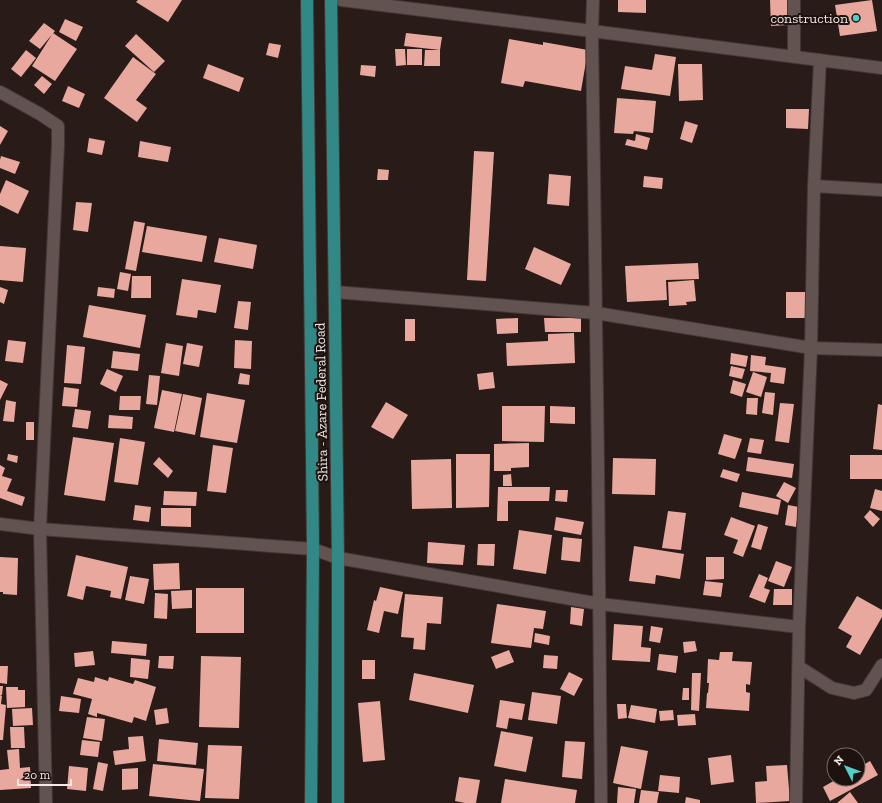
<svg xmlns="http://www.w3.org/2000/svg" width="882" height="803" viewBox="0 0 882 803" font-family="'Zilla Slab',serif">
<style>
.building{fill:#e8a89d}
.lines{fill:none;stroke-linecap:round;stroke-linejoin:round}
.minor-casing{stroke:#423836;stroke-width:14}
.major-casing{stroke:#423836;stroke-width:14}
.minor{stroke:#635350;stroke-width:12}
.major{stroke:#328884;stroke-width:12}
.poi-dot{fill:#54cdc8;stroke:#1e120f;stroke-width:1.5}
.labels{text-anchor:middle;stroke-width:4;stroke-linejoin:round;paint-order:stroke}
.poi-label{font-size:14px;fill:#f3e9e7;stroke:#1e120f;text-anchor:end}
.street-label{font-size:14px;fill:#f3e9e7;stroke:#1e120f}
</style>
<rect width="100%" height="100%" fill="#281b18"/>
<!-- building -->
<path class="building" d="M138 0H182L168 22 136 2Z
M618 0H646V13L618 12Z
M770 0H787L788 25 771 26Z
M872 0 877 31 840 36 835 5Z
M65 19 83 27 76 41 59 32Z
M44 23 55 31 40 49 29 41Z
M53 33 77 49 55 81 32 66Z
M406 33 442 37 440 50 404 46Z
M136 34 165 61 154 72 125 46Z
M509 39 543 45V42L588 50 581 91 525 81 523 87 501 83Z
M269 43 281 45 278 58 266 55Z
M395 49H405L406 65 396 66Z
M407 49H422V65H407Z
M26 50 36 58 21 77 11 69Z
M425 50H440V66H424Z
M655 54 676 57 670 96 621 89 625 66 652 70Z
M133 57 156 74 136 100 147 108 137 122 104 98Z
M208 64 244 78 239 92 203 78Z
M678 64H702L703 100 679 101Z
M361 65 376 66 375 77 360 75Z
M42 76 52 84 44 94 34 85Z
M68 86 85 94 79 108 62 101Z
M617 98 656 101 653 133 634 131 633 134 614 133Z
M786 109H809L808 129 786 128Z
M685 121 698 125 692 143 680 139Z
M0 126 8 131 0 145Z
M636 134 650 138 647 150 625 145 627 139 635 141Z
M89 138 105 141 102 155 87 152Z
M140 141 171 147 168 162 138 157Z
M474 151 494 152 486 281 467 280Z
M1 156 20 162 15 174 0 168V160Z
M378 169 389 170 388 180H377Z
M549 174 571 176 569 206 547 204Z
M644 176 663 178 662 189 643 187Z
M6 180 29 191 18 214 0 205V194Z
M76 202 92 203 88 232 73 230Z
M134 221 145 223 136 271 125 269Z
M147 226 207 236 202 262 142 252Z
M219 238 257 245 253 269 214 262Z
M0 246 26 248 23 282 0 280Z
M534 247 571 264 561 285 525 269Z
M698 263 699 279 666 280 667 300 627 302 625 266Z
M120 272 131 274 128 291 117 289Z
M132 276H151V298H131Z
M182 279 221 285 216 313 198 310 197 318 176 315Z
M694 280 696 301 686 302 687 305 669 306 668 282Z
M0 287 8 290 4 304 0 302Z
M98 287 115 289 114 298 97 296Z
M786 292H805V318H786Z
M238 301 251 302 248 330 234 328Z
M89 305 146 315 140 348 83 337Z
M518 318V333L497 334 496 319Z
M544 318H581V332H545Z
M405 319H415V341H405Z
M574 333 575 363 507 366 506 343 548 341V334Z
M8 340 26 342 23 363 5 361Z
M235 340 252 341 251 369 234 368Z
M166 343 183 346 179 376 161 373Z
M187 343 203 346 199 367 183 364Z
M67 345 85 347 81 384 64 383Z
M113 351 140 354 138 371 111 368Z
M731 353 748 356 746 367 730 364Z
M751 355 766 357 765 365 786 368 784 384 770 382 771 373 750 371Z
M731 366 745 369 742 379 729 376Z
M107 369 123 376 116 392 100 384Z
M493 372 495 388 479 390 477 374Z
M753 372 767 377 761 397 746 392Z
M240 373 250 375 249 385 238 384Z
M149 375 160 376 157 405 146 404Z
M0 380 8 384 0 400Z
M733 380 746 384 742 397 730 393Z
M64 387 79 389 77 407 62 406Z
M162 390 182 394 174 432 154 428Z
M765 392 775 393 773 415 762 413Z
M207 393 245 400 237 443 200 437Z
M183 394 202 398 195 435 175 431Z
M120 396H141L140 410H119Z
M747 398H758L757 415 746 414Z
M6 400 16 402 14 422 3 421Z
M386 402 408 415 393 439 371 427Z
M780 403 794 404 789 443 775 441Z
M878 404 882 405V450L873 449Z
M502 406H545L544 442 502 441Z
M550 406 575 407V424L550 423Z
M75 409 91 411 88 429 72 427Z
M109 415 133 417 132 429 108 428Z
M26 422H34V440H26Z
M724 434 742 439 735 459 718 454Z
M73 437 114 443 105 501 64 495Z
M120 438 145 442 138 485 114 482Z
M750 438 764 440 761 454 747 452Z
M529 443V467L511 468V471H494V444Z
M213 445 233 448 226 493 207 491Z
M8 454 18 456 17 463 7 460Z
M456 454H490L489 507 456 508Z
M850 455H882V479H850Z
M159 457 173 471 168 478 153 464Z
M748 457 794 464 792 478 746 471Z
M613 458 656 459 655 495 612 494Z
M451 459 452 508 412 509 411 460Z
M0 465 5 468 2 476 12 479 7 491 25 497 22 506 0 498Z
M723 469 740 474 737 482 720 477Z
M511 474 512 486H503V475Z
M784 482 796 488 788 503 776 496Z
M498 487H550L549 501H508V521H497Z
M875 489 882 491V511L870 508Z
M556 490H568L567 502 555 501Z
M164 491 197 492 196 506 163 505Z
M742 492 781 500 778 515 739 507Z
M135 505 151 507 149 522 133 520Z
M788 505 799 507 796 527 785 525Z
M161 508H191V527L161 526Z
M870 510 880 519 873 527 864 517Z
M668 511 686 513 681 550 662 548Z
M556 517 584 522 581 535 554 530Z
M731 517 755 526 743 557 733 553 738 540 724 535Z
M758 524 768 527 761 550 751 547Z
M519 530 552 535 546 574 513 569Z
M563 537 582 539 580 562 561 560Z
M428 542 465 545 463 565 427 563Z
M478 544H495L494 566 477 565Z
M634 546 684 554 680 579 656 575 655 584 629 581Z
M76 555 128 567 121 599 110 597 111 591 86 586 83 600 67 596Z
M0 557 18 558 17 595 3 594V592H0Z
M706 557H724V579L706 580Z
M776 561 792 567 784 587 768 581Z
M179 563 180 589 154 590 153 564Z
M759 574 768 578 764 588 770 590 765 603 749 597Z
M130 576 149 579 144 604 125 600Z
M705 581 723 583 721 597 703 595Z
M380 587 403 592 398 614 384 611 379 633 367 630 374 600 376 601Z
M196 588H244V633H196Z
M774 589H792V605H773Z
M192 590V608L172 609 171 591Z
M155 593 168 594 167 619 154 618Z
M405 594 443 597 441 624 427 623 425 650 413 649 414 638 401 637Z
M857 596 882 610V617L860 655 846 647 852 636 838 628Z
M497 604 546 611 543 629 534 628 531 648 491 643Z
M571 607 584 609 582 626 570 624Z
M614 624 643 626 641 647 651 648 650 662 612 660Z
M651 626 663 628 660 643 649 641Z
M535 633 550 636 549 645 534 642Z
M112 641 147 644 146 656 111 653Z
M695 641 697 651 684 653 683 642Z
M509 650 514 662 496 669 491 657Z
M93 651 95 665 75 667 74 653Z
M720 652H733L732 661 752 662 750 685 746 684V692L750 693 749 711 706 708 707 693H708L709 683H707L708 659 719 660Z
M659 654 678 656 676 673 657 670Z
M544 655 558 656 557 669 543 668Z
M159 656H174L173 669 158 668Z
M201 656 241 657 239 728 199 727Z
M131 658 150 660 148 679 130 677Z
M362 660H375V679H362Z
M0 666H8L7 684 0 683Z
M569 672 583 679 574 696 560 689Z
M414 673 474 685 468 713 409 700Z
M692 673H701L699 711 691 710Z
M95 677 108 681 109 677 133 684 135 680 156 687 146 721 134 717 132 723 97 713V717L88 714 92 699 73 694 78 678 94 682Z
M0 686H3L2 695H0Z
M6 687H18V690H25V707L7 708Z
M683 688H689V700H682Z
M532 692 561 696 557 724 528 720Z
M0 695 2 696 1 704 6 705 3 740H0Z
M61 696 81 699 79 713 59 711Z
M500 700 525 704 522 720 509 718 507 729 496 727Z
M380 701 385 760 363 762 358 703Z
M617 704H626L627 718 618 719Z
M631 705 657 709 655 723 628 718Z
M32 708 33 725 13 726 12 709Z
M167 708 169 723 156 725 154 710Z
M673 710 674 720 660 721 659 711Z
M695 714 696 725 678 726 677 715Z
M87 717 105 719 102 741 83 738Z
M10 727H24L25 748H11Z
M501 731 533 737 526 772 494 766Z
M143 736 146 761 115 765 113 751 129 749 128 737Z
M159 739 198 743 196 765 157 761Z
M82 740 100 742 98 757 80 755Z
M565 741 585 742 582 779 562 777Z
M208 745 242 746 239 799 205 798Z
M621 746 648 751 641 789 613 783Z
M19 749 20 768 30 767 31 788 0 790V770L9 769 7 750Z
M731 755 734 782 711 785 708 758Z
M870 761 878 775 830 801 823 787 837 779H858V768Z
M98 762 108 764 103 791 93 789Z
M153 764 204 769 200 801 149 796Z
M787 765 790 801 756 803 755 782 767 781 766 766Z
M69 766 88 768 86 791 67 789Z
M138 768V789L122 790V769Z
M660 775 680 777 679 793 658 791Z
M459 777 480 780 476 803H465L455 801Z
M505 779 577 790 575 803H501Z
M618 787 636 789 634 803H617Z
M641 790 659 792 657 803H639Z
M850 792 858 803H837Z
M686 797 700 800V803H685Z"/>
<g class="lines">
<defs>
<path id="minor" d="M341 0 592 31 882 68
M593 0 592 31 598 465 601 803
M794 57V0
M0 92 40 114 58 126V145L40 529 46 803
M814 186 882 190
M335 292 596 313 811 348 882 350
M0 524 40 529 313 549 338 558 600 604 799 627
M799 667 832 688 854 693 866 690 882 665
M796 803 799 627 811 348 814 186 820 60"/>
<path id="major" d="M307 0 313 549 311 803
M331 0 338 558V803"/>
</defs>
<!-- minor casing -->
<use href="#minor" class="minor-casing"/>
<!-- major casing -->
<use href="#major" class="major-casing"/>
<!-- minor -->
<use href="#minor" class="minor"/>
<!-- major -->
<use href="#major" class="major"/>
</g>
<!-- markers -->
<circle class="poi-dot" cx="856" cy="18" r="4"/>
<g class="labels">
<!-- poi labels -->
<g class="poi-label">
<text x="848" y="23">construction</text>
</g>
<!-- street labels -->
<g class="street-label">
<text transform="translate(321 402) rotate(-91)" y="5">Shira - Azare Federal Road</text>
</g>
</g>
<!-- north arrow -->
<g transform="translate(846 767) rotate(312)"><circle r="19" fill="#1e120f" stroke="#736865"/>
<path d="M0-3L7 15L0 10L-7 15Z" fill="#54cdc8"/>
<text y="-6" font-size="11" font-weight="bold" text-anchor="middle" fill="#f3e9e7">N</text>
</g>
<!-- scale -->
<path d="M18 779v6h53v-6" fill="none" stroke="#f3e9e7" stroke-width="2"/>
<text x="24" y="779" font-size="12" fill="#f3e9e7" stroke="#1e120f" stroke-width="3" paint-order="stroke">20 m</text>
</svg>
